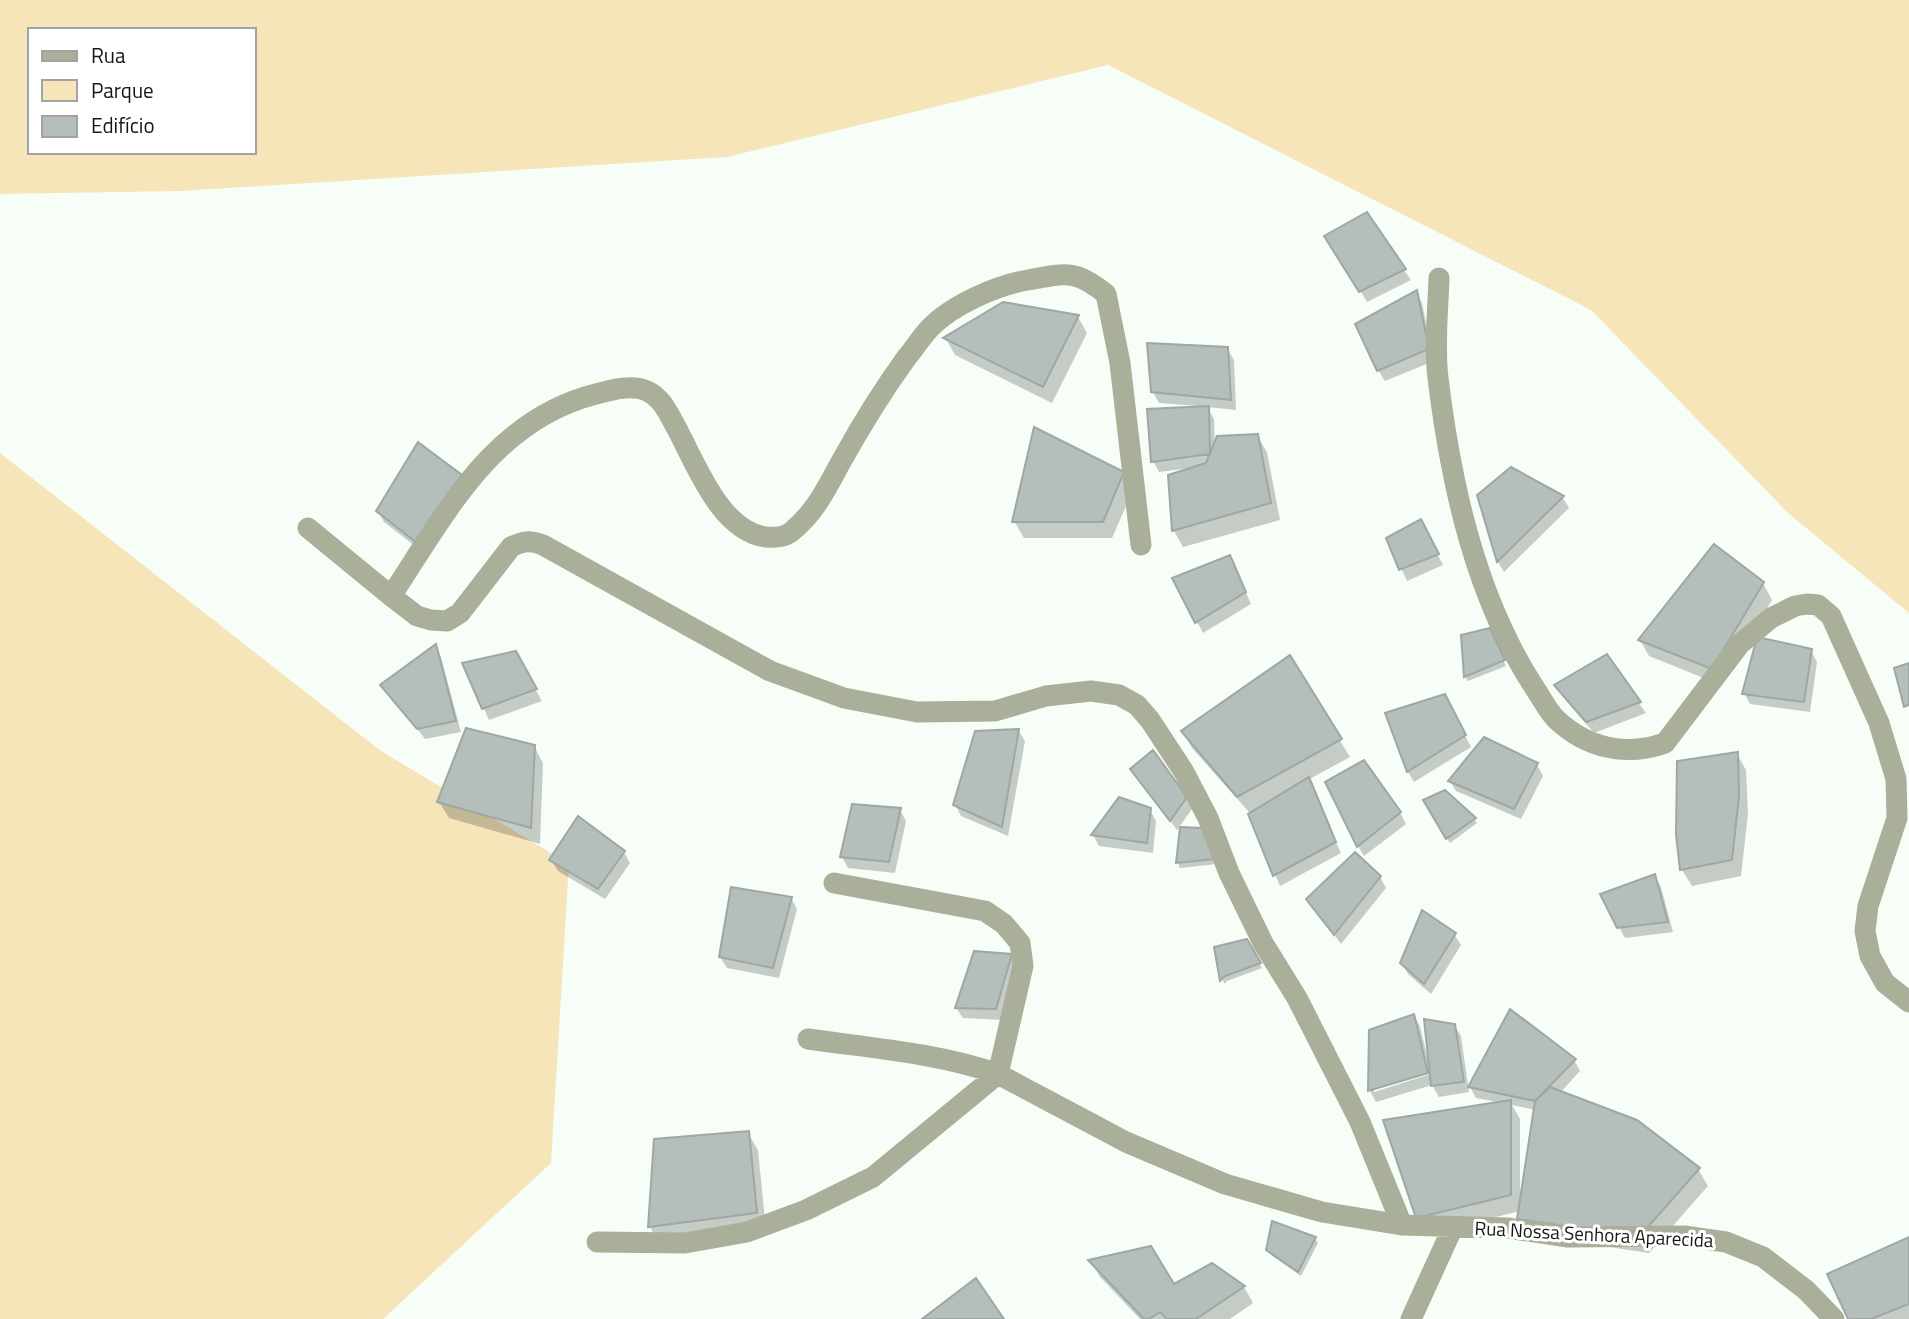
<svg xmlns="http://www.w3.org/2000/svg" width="1909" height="1319" viewBox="0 0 1909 1319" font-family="'Titillium Web',sans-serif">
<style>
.green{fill:#f6e5b8;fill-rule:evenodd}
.shadow{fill:#0003;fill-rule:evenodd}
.building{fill:#b4bebb;stroke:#9ea7a5;stroke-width:2}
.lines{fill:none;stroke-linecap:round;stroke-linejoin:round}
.minor{stroke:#a9af98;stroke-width:21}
.labels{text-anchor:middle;stroke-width:6;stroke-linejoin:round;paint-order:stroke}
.street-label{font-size:19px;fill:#161816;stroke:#fff}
</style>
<rect width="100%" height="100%" fill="#f7fef7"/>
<!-- green -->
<path class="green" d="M0 0H1909V613L1788 513 1591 310 1108 65 727 157 180 191 0 194ZM30 30H254V152H30Z
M0 453 381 751 569 864 551 1163 383 1319H0Z"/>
<!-- shadow -->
<path class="shadow" d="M1366 214 1411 280 1367 302 1327 236Z
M1416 292 1422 303 1434 361 1385 381 1378 370Z
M1078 317 1087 333 1052 403 955 355 946 339Z
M1227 349 1234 360 1236 410 1207 407 1214 419 1215 446 1257 436 1267 452 1280 520 1183 547 1174 531 1170 476 1190 470V468L1159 472 1153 461 1197 406 1159 403 1153 392Z
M1511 469 1563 498 1569 508 1504 572 1498 562 1479 495Z
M1123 473 1133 490 1112 538H1024L1014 521Z
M461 476 424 553 384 522 378 511Z
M1426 532 1443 565 1407 581 1388 539Z
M1235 568 1251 604 1203 633 1174 579Z
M1763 583 1772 600 1721 685 1649 656 1640 640Z
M1492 635 1506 666 1468 681 1465 677 1463 636Z
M435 646 441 657 461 732 425 739 383 685Z
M1811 651 1817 662 1810 712 1750 704 1744 693Z
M515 653 542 701 489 720 464 664Z
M1289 657 1350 757 1308 780 1341 853 1280 886 1249 812 1192 748 1183 732Z
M1606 657 1646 713 1594 733 1562 696 1556 686Z
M1450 707 1471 747 1414 782 1408 772 1388 714Z
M1018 730 1025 741 1008 836 961 816 955 804Z
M534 746 543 763 540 844 449 818 439 802Z
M1737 754 1746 770 1748 814 1741 876 1692 886 1682 870 1678 834Z
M1537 765 1543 776 1521 819 1456 791 1450 781Z
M1133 770 1186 798 1192 809 1177 830Z
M1119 799 1150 810 1156 821 1153 853 1099 846 1093 835Z
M1425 801 1474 819 1477 823 1450 843Z
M900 810 906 821 895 873 848 868 842 857Z
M1400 813 1406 824 1364 856 1358 846Z
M1182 829 1202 830 1217 864 1180 868 1178 863Z
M624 852 630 863 605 899 558 871 551 860Z
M1654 876 1661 887 1673 932 1625 938 1619 927Z
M1380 877 1386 888 1341 944 1308 899Z
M791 898 797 909 779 978 727 968 720 957Z
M1454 934 1461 945 1431 994 1408 974 1402 963Z
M1246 941 1262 968 1227 981 1224 984 1216 949Z
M1011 955 1017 966 1002 1020 963 1018 956 1008Z
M1414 1016 1420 1026 1427 1056 1454 1025 1461 1036 1469 1092 1439 1097 1432 1085 1376 1102 1370 1091 1371 1031ZM1436 1069 1437 1072 1374 1092V1088Z
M1574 1060 1580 1071 1560 1093 1698 1169 1708 1186 1649 1253 1528 1235 1520 1211 1427 1234 1417 1217 1502 1103 1476 1098 1470 1087ZM1512 1105 1536 1110 1522 1196H1520V1119Z
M748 1133 758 1150 766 1230 659 1243 650 1227Z
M1273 1223 1315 1239 1318 1243 1301 1276 1271 1255 1268 1249Z
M1909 1239V1319H1850Z
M1091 1261 1174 1286 1211 1265 1244 1287 1253 1303 1230 1319H1140L1100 1277Z"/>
<!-- building -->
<path class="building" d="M1367 212 1406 269 1359 292 1324 236Z
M1417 290 1429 349 1377 371 1355 324Z
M1003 302 1079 315 1043 387 943 338Z
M1147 343 1228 347 1231 400 1151 392Z
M1209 406 1210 454 1151 462 1147 409Z
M1034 427 1124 472 1103 522H1012Z
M1258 434 1271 503 1172 531 1168 475 1206 463 1217 436Z
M418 442 462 475 417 543 376 511Z
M1511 467 1564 496 1497 562 1477 495Z
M1421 519 1439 554 1399 570 1386 538Z
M1714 544 1764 582 1712 669 1638 640Z
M1230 555 1246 592 1195 623 1172 578Z
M1490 628 1505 660 1464 677 1461 635Z
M1757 637 1812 649 1804 702 1742 694Z
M436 644 456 721 417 729 380 685Z
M516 651 537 689 482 709 462 663Z
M1607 654 1641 702 1586 722 1554 685Z
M1290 655 1342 739 1237 797 1181 731Z
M1909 663V705L1904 707 1894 668Z
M1445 694 1466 735 1407 772 1385 713Z
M466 728 535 745 531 828 437 802Z
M1019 729 1002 827 953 805 975 731Z
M1484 737 1538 763 1514 809 1448 781Z
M1153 750 1187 797 1170 821 1130 769Z
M1738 752 1739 796 1732 860 1680 870 1676 834 1677 761Z
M1364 760 1401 812 1357 847 1325 782Z
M1309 777 1336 842 1273 876 1248 814Z
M1445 790 1476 818 1446 839 1423 800Z
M1119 797 1151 808 1147 843 1091 835Z
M852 804 901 808 889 862 840 857Z
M578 816 625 851 598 889 549 860Z
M1180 827 1203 828 1216 859 1176 863Z
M1355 852 1381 876 1334 935 1306 899Z
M1655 874 1668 922 1617 928 1600 894Z
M731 887 792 897 773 968 719 957Z
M1422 910 1456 933 1424 984 1400 963Z
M1247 939 1261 963 1225 976 1220 981 1214 947Z
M974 951 1012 954 996 1009 955 1008Z
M1510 1009 1576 1059 1535 1101 1468 1087Z
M1414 1014 1428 1073 1368 1091 1369 1030Z
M1424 1019 1455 1024 1464 1082 1431 1086Z
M1550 1087 1637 1120 1700 1168 1639 1237 1517 1219 1535 1101Z
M1511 1100V1195L1416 1218 1383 1120Z
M749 1131 757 1213 648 1227 654 1139Z
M1272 1221 1316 1237 1298 1272 1266 1250Z
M1909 1237V1304L1871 1319H1848L1827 1274Z
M1151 1246 1174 1284 1212 1263 1245 1286 1196 1319H1167L1160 1312 1149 1319H1144L1088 1260Z
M976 1278 1004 1319H922Z"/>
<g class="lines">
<!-- minor -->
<path class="minor" d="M1439 278C1438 310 1434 346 1438 378 1451 485 1476 599 1536 690 1542 699 1549 713 1557 720 1587 748 1626 757 1665 743L1740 644 1771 618 1795 606 1807 604 1818 605 1831 616 1879 723 1896 779 1897 818 1868 906 1865 931 1870 956 1885 983 1909 1002
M308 528 391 596 417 616 431 620 447 621 460 613 511 547C523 541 530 540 543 545L770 671 844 698 917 712 995 711 1046 696 1091 691 1119 695 1137 705 1150 720 1184 772 1208 818 1229 873 1263 943 1297 998 1360 1122 1402 1225
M391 596C445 515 492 420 596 394 611 390 631 384 647 391 663 399 668 413 676 427 696 464 720 531 766 537 774 538 785 537 791 532 816 512 827 487 842 460 862 424 883 390 907 357 915 348 921 337 930 328 952 305 997 285 1028 280 1066 273 1075 269 1106 294L1120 363 1141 545
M808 1039C871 1048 938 1053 998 1074L1126 1142 1225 1184 1322 1212 1402 1225 1507 1228 1568 1237 1684 1236 1726 1242 1763 1257 1806 1290 1834 1319
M597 1242 685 1243 747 1232 806 1210 873 1177 998 1074 1023 966 1020 943 1004 924 985 911 834 883
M1411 1319 1453 1227"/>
</g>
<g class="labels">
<!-- street labels -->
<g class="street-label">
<text transform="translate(1594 1234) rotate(3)" y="7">Rua Nossa Senhora Aparecida</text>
</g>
</g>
<!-- legend -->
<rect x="28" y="28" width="228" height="126" fill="#ffffff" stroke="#a2a3a2" stroke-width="2"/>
<rect x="42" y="51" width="35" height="10" fill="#a9af98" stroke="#a2a3a2" stroke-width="2"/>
<text x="91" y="63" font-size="21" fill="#161816">Rua</text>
<rect x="42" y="80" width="35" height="21" fill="#f6e5b8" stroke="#a2a3a2" stroke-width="2"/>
<text x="91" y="98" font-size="21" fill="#161816">Parque</text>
<rect x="42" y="116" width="35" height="21" fill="#b4bebb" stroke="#a2a3a2" stroke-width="2"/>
<text x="91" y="133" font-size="21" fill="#161816">Edifício</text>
</svg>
